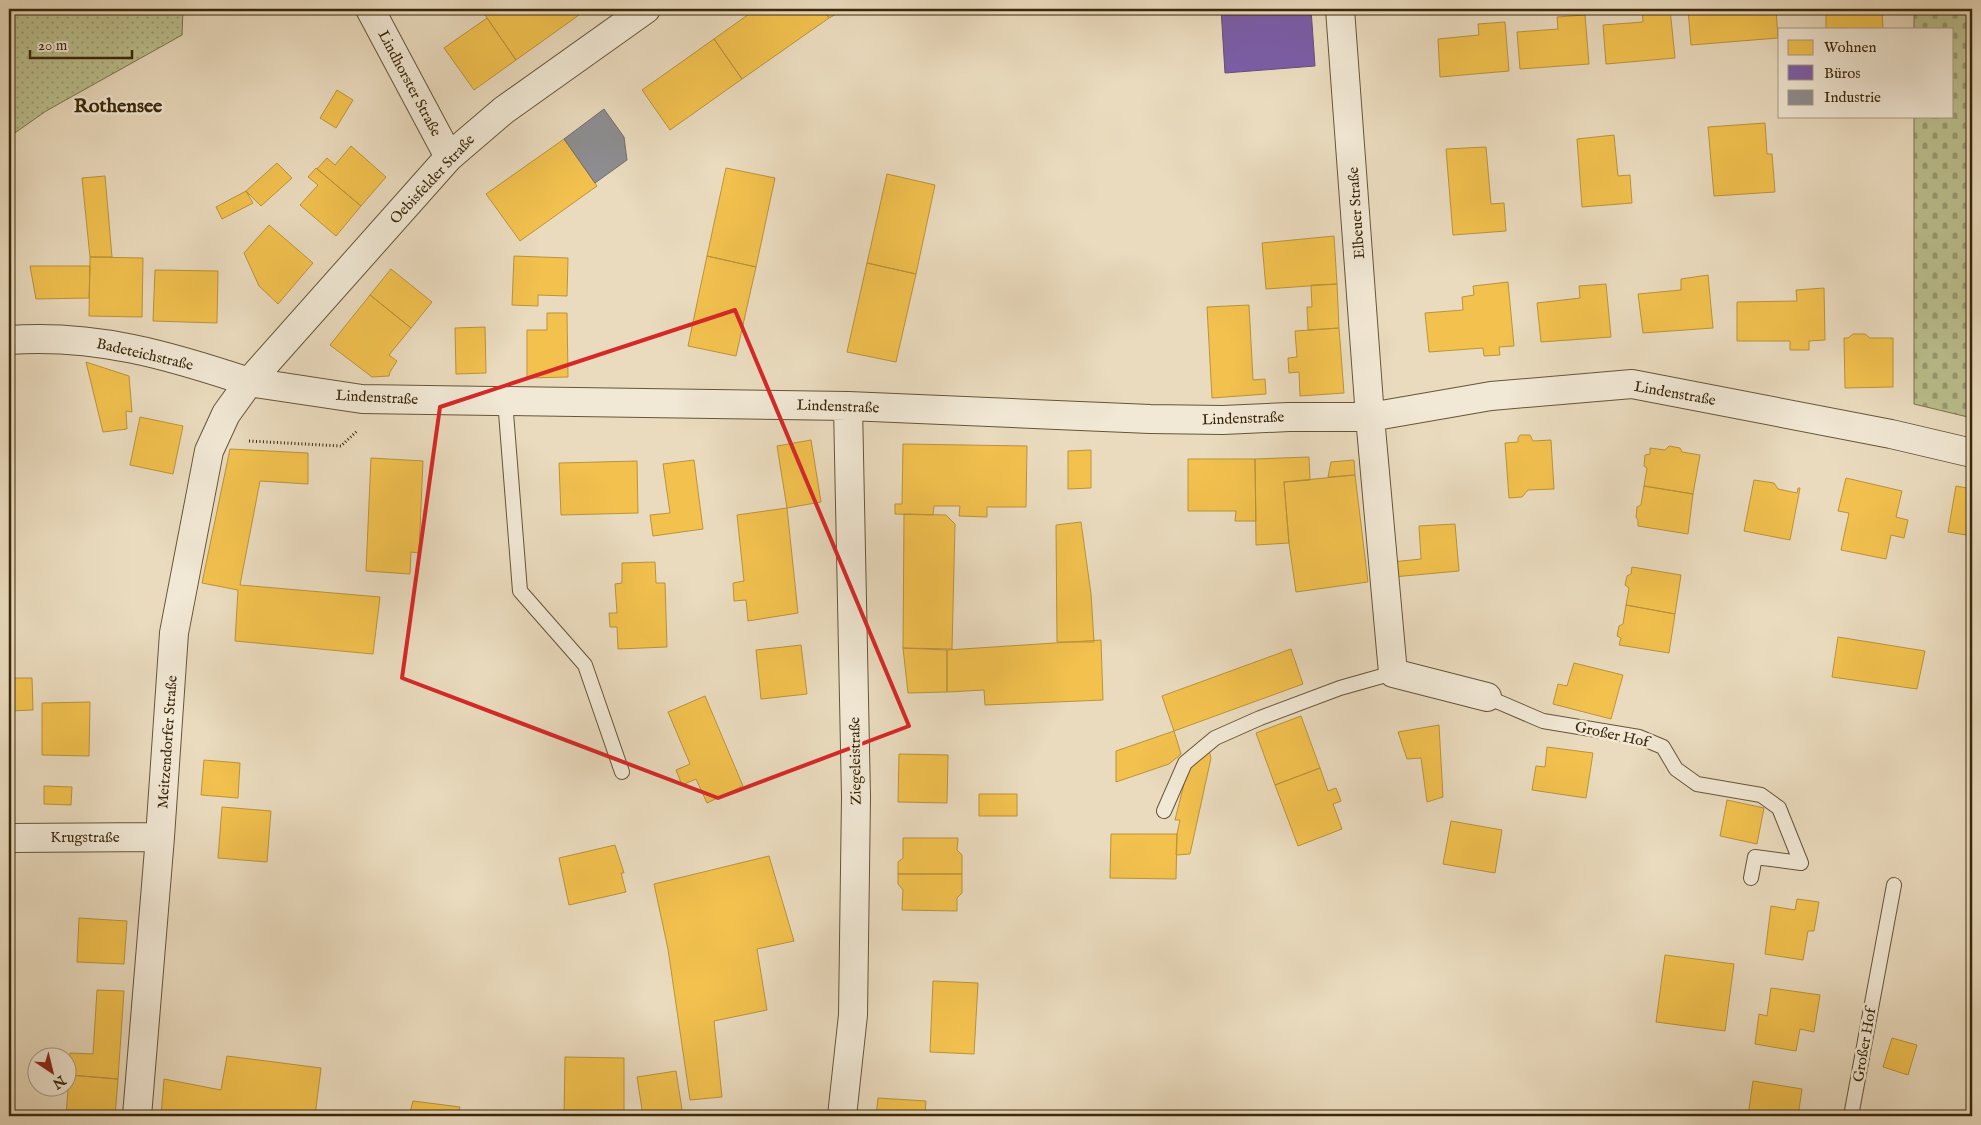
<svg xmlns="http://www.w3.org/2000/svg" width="1981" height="1125" viewBox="0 0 1981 1125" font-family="'IM FELL English',serif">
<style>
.green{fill:url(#green-dots);stroke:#7a744c}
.cemetery{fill:url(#cemetery-stones);stroke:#7a744c}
.homes{fill:#f2c14e;stroke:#bb933a}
.offices{fill:#7b5ea7;stroke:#684e78}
.industry{fill:#8d8d92;stroke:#746f69}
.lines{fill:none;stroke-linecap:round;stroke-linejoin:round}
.service-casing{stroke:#665537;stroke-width:16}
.minor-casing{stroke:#665537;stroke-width:30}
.tertiary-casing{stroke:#665537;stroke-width:30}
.path{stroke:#3a280a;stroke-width:3;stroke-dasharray:1 2.5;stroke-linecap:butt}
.service{stroke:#f1e8d5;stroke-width:14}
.minor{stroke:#f1e8d5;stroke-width:28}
.tertiary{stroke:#f1e8d5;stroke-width:28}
.marked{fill:none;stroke:#d62828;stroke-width:4;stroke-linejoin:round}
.labels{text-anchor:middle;stroke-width:5;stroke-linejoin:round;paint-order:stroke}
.street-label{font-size:15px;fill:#3a280a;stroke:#f1e8d5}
.district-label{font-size:20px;font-weight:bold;fill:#3a280a;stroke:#f1e8d5}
</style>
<defs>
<pattern id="green-dots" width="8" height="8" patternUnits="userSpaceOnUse" patternTransform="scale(1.25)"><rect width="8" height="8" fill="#bbbf8e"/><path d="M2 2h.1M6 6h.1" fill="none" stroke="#999b72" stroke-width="1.8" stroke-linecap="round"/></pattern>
<pattern id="cemetery-stones" width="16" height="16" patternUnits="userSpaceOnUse" patternTransform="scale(1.25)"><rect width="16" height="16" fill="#bbbf8e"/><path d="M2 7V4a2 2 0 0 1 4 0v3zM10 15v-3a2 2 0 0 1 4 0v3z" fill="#999b72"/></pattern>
</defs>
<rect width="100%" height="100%" fill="#eadbbe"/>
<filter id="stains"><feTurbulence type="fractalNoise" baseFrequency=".004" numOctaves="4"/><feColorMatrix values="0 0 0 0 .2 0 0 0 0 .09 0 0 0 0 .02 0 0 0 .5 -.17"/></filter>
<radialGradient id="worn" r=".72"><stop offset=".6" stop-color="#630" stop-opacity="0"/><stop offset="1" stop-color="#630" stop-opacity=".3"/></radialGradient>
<!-- green -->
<path class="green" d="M9 9H183L182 35 46 111 9 137Z"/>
<!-- cemetery -->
<path class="cemetery" d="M1914 9H1972V418L1914 404V116H1952V29H1914Z"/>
<!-- homes -->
<path class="homes" d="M488 9H574L579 15 516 60 483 12Z
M756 9H823L829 18 742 79 714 39Z
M823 9H846L829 18Z
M1670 9 1675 58 1606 64 1603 25 1643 22 1642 10Z
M1688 9H1776L1778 38 1691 45Z
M1826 9H1882L1883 29H1826Z
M1585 15 1589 64 1520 69 1517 32 1558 29 1557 17Z
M487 18 516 60 474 90 444 48Z
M1505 22 1509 71 1440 77 1438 39 1479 35 1478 24Z
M714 39 742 79 670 130 642 90Z
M337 90 353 100 336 128 320 118Z
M1765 123 1767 154H1772L1775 192 1714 196 1708 127Z
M1614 135 1618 176 1630 175 1632 203 1582 207 1577 139Z
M564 139 597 186 520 241 486 194Z
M351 146 386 177 361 206 317 169 327 158 335 165Z
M1486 147 1491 204 1504 203 1506 231 1453 235 1446 149Z
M277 163 292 178 261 206 246 191Z
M316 168 361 206 336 236 300 205 318 185 308 177Z
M726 168 775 178 756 267 707 256Z
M887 174 935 185 916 274 867 263Z
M105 176 112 257H90L82 178Z
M246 191 253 203 222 219 216 207Z
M269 225 313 263 278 304 259 286 244 253Z
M1334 236 1337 284 1266 289 1262 243Z
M514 256 568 258 567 296 538 295V306L512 305Z
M707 256 756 267 736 356 688 346Z
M90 257 143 258 142 317 89 316Z
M867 263 916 274 896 362 847 352Z
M30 266H90L89 298 36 299Z
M391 269 432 302 411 328 370 295Z
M155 270 218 271 217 323 153 321Z
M1708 275 1713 328 1643 333 1638 294 1681 290V279Z
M1508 282 1514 346 1499 347 1500 355 1484 356 1483 348 1429 352 1425 313 1463 310 1462 297 1474 295 1473 286Z
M1337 284 1339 328 1308 330 1307 307H1312L1311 285Z
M1606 284 1611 337 1541 342 1537 303 1580 298 1579 286Z
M1824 288 1825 340 1809 341V350H1790V341H1737V302L1797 301 1796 290Z
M370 295 411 328 389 355 397 361 390 372 389 376 372 377 330 345Z
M1249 305 1253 380 1265 379 1266 394 1212 398 1207 307Z
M547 313H567L568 377 527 378V330H547Z
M485 327 486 373 456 374 455 328Z
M1339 328 1344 393 1300 396 1299 372 1289 373 1288 358 1297 357 1295 331Z
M1853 334H1865L1870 338H1893V387L1845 388 1844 338H1848Z
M86 362 129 376 132 412 126 411 127 429 103 432Z
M140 417 183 426 173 474 130 465Z
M1520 435H1530L1533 441 1551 440 1554 489 1528 490 1522 497 1509 498 1505 443 1518 442V438Z
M811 440 821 502 787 508 777 446Z
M903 444 1027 446 1026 507H987V517L959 516 960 506H934L933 515 895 514V504H902Z
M1669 446 1680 448 1682 452 1700 455 1693 494 1644 486 1647 468 1644 466 1645 455 1650 454V448L1665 450Z
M230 449 308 453V484L260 481 240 585 380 597 373 654 235 641 238 590 202 583Z
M1091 450V488L1068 489V451Z
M1309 457 1310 480 1284 482 1289 543 1256 545 1255 459Z
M371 458 423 461 419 553 411 552 410 574 366 571Z
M1188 459H1255L1256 521H1235L1236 511H1188Z
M694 460 703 529 653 536 650 515 670 513 663 464Z
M1354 460 1355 475 1328 477 1331 462Z
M637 461 638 513 561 515 559 463Z
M1355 475 1368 582 1296 592 1289 543 1284 482Z
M1846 478 1902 491 1896 517 1908 520 1904 538 1891 535 1886 559 1841 550 1849 513 1838 511Z
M1754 480 1774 483 1778 489 1797 493 1798 488H1800L1790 540 1744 531Z
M1644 486 1693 494 1688 534 1638 526V520L1636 517 1637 507 1641 505Z
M1956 486 1972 489V536L1948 532Z
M787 508 798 613 748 621 746 600 734 601 733 583 744 581 737 515Z
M904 514 946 515 955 524 952 649 903 648Z
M1081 522 1091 594 1094 642H1057L1056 525Z
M1455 524 1459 571 1393 577 1392 562 1421 559 1419 526Z
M655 562 656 583H665L667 647 618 649 617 627H610L609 613H617L615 584 622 583V563Z
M1632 567 1681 575 1675 614 1626 605 1629 588 1625 585 1627 576 1631 574Z
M1626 605 1675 614 1669 653 1619 645 1621 638 1617 636 1619 626 1623 624Z
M1838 637 1925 651 1917 689 1832 677Z
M1101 640 1103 700 985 705 984 690 947 692V650Z
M801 645 807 694 761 699 756 650Z
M903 648 947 650V692L908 693Z
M1291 649 1303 684 1174 731 1162 696Z
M1574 663 1623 675 1611 719 1553 704 1558 684 1567 686Z
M9 678H32L33 710 9 711Z
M705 696 743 786 707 803 696 779 682 785 676 770 690 764 668 712Z
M90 702 89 756 42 755V703Z
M1301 716 1320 768 1275 785 1256 733Z
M1439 725 1443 797 1427 802 1421 758 1407 759 1398 732Z
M1174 731 1181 754 1169 764 1116 782V751Z
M1547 747 1593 753 1586 798 1532 790 1536 766 1545 767Z
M1209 750 1211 758 1190 854 1176 855 1177 834 1180 820H1175L1188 768Z
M899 754 948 755 947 803 898 802Z
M204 760 240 763 238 798 201 795Z
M1320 768 1328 791 1336 788 1341 801 1333 804 1342 829 1298 846 1275 785Z
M44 786 72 787 71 805 44 804Z
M979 794H1017V816H979Z
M1727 800 1764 808 1757 844 1720 836Z
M222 807 271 811 267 862 218 858Z
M1451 821 1502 830 1495 873 1443 864Z
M1111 834H1177L1176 879 1110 878Z
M903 838H958L957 850 962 855V874H898V862L903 858Z
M615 845 624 873H621L626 892 569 905 559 858Z
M769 856 794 941 757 949 767 1010 714 1021 722 1097 690 1100 668 949 654 884Z
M898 874H962V893L957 898V911L902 910 903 890 898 884Z
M1797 899 1819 902 1814 931H1808L1803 960 1765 954 1771 906 1795 910Z
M79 918 127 921 124 964 77 962Z
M1665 955 1734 964 1725 1031 1656 1022Z
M933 981 978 983 974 1054 930 1052Z
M1771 988 1820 995 1814 1032 1800 1029 1796 1051 1755 1044 1759 1014 1767 1016Z
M97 990 124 991 118 1079 69 1075 70 1053 93 1054Z
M1892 1038 1917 1045 1908 1075 1883 1067Z
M227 1056 321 1068 315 1116H268L246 1112 245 1116H161L164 1079 221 1090Z
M565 1057 624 1058V1116H564Z
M676 1071 683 1116H643L637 1077Z
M69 1075 118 1079 115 1116H66Z
M1753 1081 1802 1089 1798 1116H1748Z
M878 1098 926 1101 925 1116H876Z
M413 1101 460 1107 458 1116H409Z"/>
<!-- offices -->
<path class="offices" d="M1221 9H1311L1315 66 1225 73Z"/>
<!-- industry -->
<path class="industry" d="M604 109 624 137 627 160 595 183 564 139Z"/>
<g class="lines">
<defs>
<path id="service" d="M505 400 520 591 585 665 622 772
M1487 697 1543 721 1639 737 1663 747 1676 769 1697 784 1761 795 1779 808 1801 863 1755 857 1751 878
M1164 811 1185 763 1215 738 1260 718 1340 688 1393 673
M1851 1116 1894 885"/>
<path id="minor" d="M370 9 449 157
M1340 9 1370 417 1393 673 1487 697
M9 838 160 837
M137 1116 160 837 174 633 209 451 226 414 249 382 362 399 848 406 1150 419 1223 420 1289 417H1370L1491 396 1632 384 1891 434 1972 453
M842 1116 853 1015 856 797 848 406"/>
<path id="tertiary" d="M9 340C96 334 168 355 249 382L449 157 504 110 646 9"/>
</defs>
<!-- service casing -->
<use href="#service" class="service-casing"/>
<!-- minor casing -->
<use href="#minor" class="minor-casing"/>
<!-- tertiary casing -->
<use href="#tertiary" class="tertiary-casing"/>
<!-- path -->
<path class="path" d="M249 441 341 446 357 431"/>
<!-- service -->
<use href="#service" class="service"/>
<!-- minor -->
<use href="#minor" class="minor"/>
<!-- tertiary -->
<use href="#tertiary" class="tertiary"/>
</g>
<!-- marked area -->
<path class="marked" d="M735 310 909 726 718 798 402 678 440 407Z"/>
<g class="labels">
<!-- street labels -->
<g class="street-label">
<text transform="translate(410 83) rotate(62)" y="5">Lindhorster Straße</text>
<text transform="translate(432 179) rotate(-47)" y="5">Oebisfelder Straße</text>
<text transform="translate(1356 213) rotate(-94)" y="5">Elbeuer Straße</text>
<text transform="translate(145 354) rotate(13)" y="5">Badeteichstraße</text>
<text transform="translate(1675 393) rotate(10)" y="5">Lindenstraße</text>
<text transform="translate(377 397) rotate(3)" y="5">Lindenstraße</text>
<text transform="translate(838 406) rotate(2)" y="5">Lindenstraße</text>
<text transform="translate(1243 418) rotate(-2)" y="5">Lindenstraße</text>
<text transform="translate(1612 734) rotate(12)" y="5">Großer Hof</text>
<text transform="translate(167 742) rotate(-86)" y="5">Meitzendorfer Straße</text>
<text transform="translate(855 761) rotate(-91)" y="5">Ziegeleistraße</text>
<text x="85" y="842">Krugstraße</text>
<text transform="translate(1864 1045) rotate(-80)" y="5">Großer Hof</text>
</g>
<!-- district labels -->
<g class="district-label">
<text x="118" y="112">Rothensee</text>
</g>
</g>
<!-- margin -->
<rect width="1981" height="1125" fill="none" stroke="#eadbbe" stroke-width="30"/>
<rect x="10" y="10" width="1961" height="1105" fill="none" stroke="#3a280a" stroke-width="2.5"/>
<rect x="15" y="15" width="1951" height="1095" fill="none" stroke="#3a280a"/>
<!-- legend -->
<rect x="1778" y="28" width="175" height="90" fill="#f1e8d5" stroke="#a89b84"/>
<rect x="1788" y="40" width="25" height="15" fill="#f2c14e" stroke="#a89b84"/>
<text x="1824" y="52" font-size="15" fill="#3a280a">Wohnen</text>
<rect x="1788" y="65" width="25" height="15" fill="#7b5ea7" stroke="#a89b84"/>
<text x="1824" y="78" font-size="15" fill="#3a280a">Büros</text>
<rect x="1788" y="90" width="25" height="15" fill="#8d8d92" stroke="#a89b84"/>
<text x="1824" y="102" font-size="15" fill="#3a280a">Industrie</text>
<!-- north arrow -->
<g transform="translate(52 1072) rotate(145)"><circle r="24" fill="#f1e8d5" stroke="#a89b84"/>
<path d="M0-4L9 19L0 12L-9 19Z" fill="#8f2418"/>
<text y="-8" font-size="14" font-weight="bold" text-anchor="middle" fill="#3a280a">N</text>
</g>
<!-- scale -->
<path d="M30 50v8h102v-8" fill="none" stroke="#3a280a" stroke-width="2.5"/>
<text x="38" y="50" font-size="15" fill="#3a280a" stroke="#f1e8d5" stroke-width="4" paint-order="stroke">20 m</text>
<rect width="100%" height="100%" filter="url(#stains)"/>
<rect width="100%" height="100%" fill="url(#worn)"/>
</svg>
